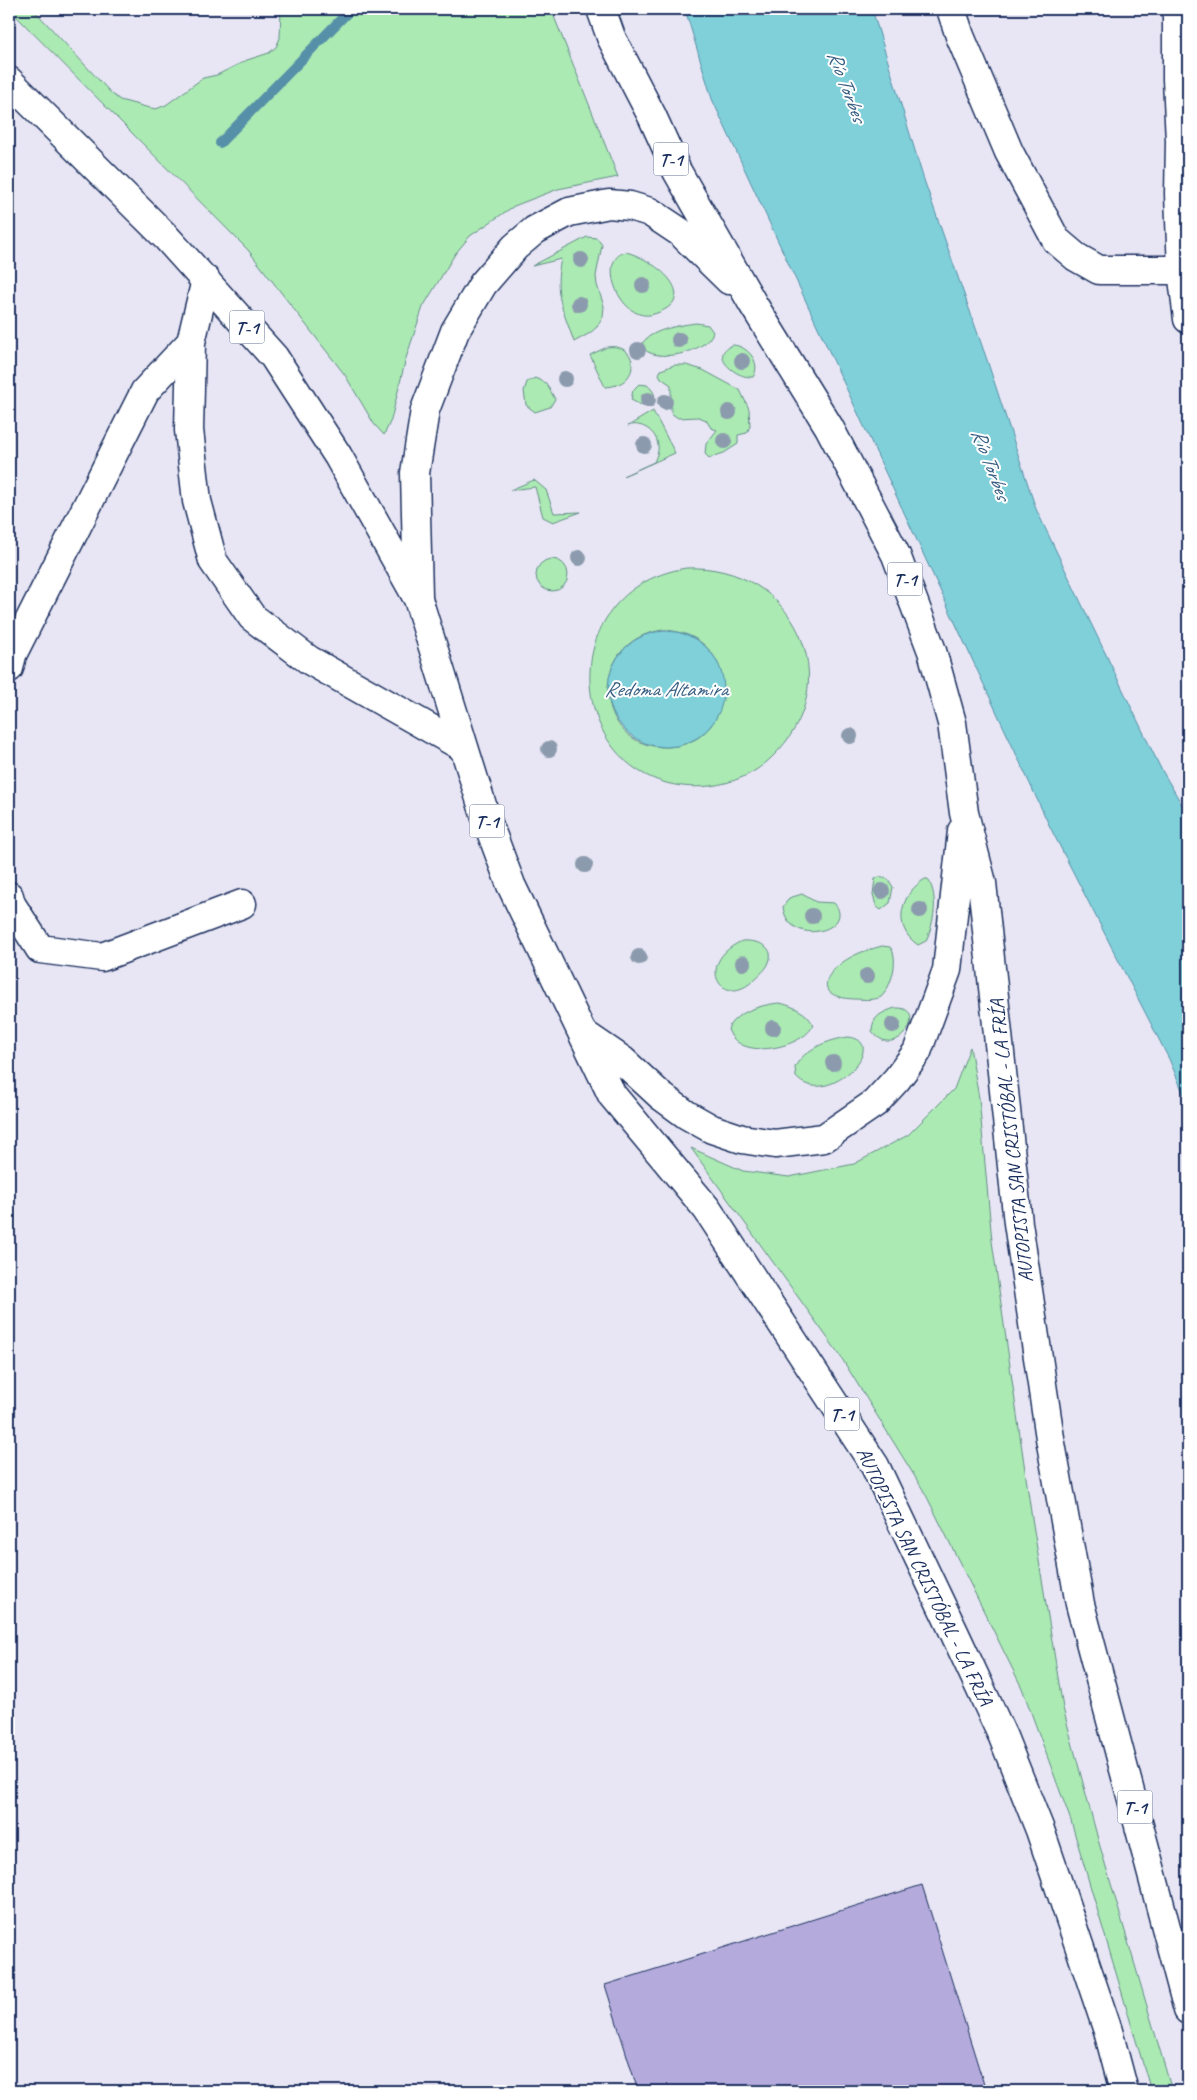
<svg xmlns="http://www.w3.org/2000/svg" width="1197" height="2100" viewBox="0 0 1197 2100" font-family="Caveat,sans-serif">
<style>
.green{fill:#abeab2;stroke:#638c88;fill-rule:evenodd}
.water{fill:#7fd0d9;stroke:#5790a8}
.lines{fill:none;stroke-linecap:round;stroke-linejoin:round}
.stream{stroke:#5790a8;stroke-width:10}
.building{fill:#b4abdc;stroke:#1b2f5e}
.minor-casing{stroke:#1b2f5e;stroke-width:31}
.highway-casing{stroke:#1b2f5e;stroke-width:31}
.minor{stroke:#fff;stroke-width:28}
.highway{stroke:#fff;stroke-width:28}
.tree{fill:#8b9bad}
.labels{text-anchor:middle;stroke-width:4;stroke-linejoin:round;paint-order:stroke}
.shield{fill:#fff;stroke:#5f6d8e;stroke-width:1}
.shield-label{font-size:19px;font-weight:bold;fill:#1b2f5e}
.street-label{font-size:20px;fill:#1b2f5e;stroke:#fff}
.water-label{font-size:21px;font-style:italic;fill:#395f83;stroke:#fff}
</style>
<rect width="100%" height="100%" fill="#e8e6f4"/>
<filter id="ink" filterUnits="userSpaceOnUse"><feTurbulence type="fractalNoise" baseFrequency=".02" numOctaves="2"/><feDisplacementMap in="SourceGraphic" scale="10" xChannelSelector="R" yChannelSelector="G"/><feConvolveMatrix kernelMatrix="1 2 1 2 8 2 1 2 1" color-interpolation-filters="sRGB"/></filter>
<g filter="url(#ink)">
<!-- green -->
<path class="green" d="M9 9H33L112 94 120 100 146 107 156 109 166 105 203 78 217 75 247 60 269 53 276 47 280 38 281 9H551L618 177 558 189 514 206 470 236 455 254 423 307 406 358 391 420 384 435 374 424 345 375 248 250Z
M587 237 597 238 602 245 596 276 597 285 604 306 603 317 597 327 590 333 574 342C563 309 553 294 561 259L532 266Z
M626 252C654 259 705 298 654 314 621 325 595 258 626 252Z
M696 323 708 325 713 332C707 353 654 365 641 346 647 330 681 325 696 323Z
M733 345C748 346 762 363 753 377 736 379 707 354 733 345Z
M607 347C640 342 642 386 605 387L590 355Z
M674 365H686L703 370 740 390 749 409 750 426 747 433 738 435V444L724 453 709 458 705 454 706 444 717 430 711 428 706 420 699 417 678 418 671 413V385L661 378 659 374 661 370Z
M535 378 546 383 555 399 550 407 535 412 526 405 524 391 527 382Z
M639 384 647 385C653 390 658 397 652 403L641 405 631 400 633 390Z
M653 411 675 453 623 476 654 462C656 457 659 451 658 446 657 431 640 421 628 426Z
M534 480 546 490 554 513 581 512 553 522 543 517 535 487 510 490Z
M536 575a16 16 0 1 1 32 0a16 16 0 1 1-32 0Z
M686 568C794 563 851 684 771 758 755 774 733 783 710 786 569 801 541 592 686 568ZM663 630C745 633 740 744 668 747 593 750 585 640 663 630Z
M879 877 888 879 893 887 890 903 881 910 876 906 873 894 875 879Z
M925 879H928C939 898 934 923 926 941L918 945C891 927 901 893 925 879Z
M802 894 816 902 834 903C858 929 789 950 783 907L789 898Z
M742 941C754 940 776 945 769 962 767 969 759 975 754 980 721 1011 694 962 742 941Z
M882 946 890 947C900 958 891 988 881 997 872 1001 863 999 854 999 811 997 824 971 853 956 862 951 872 949 882 946Z
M780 1003C792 1006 808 1012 813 1025 806 1046 739 1064 728 1029 734 1012 764 1004 780 1003Z
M895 1008C932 1006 896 1064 872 1031 872 1016 883 1012 895 1008Z
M848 1037C893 1041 827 1111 796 1077L795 1067C805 1048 829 1040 848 1037Z
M970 1047 979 1098 992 1241 1031 1512 1063 1708 1099 1843 1172 2091H1151L1071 1821 1022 1688 925 1493 839 1354 691 1148 743 1171 789 1177 854 1164 908 1135 954 1089Z"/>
<!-- water -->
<path class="water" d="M685 9H872L923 177 987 360 1036 509 1160 767 1188 815V1104L1169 1059 1050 827 712 99Z
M608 689a58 58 0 1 1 116 0a58 58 0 1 1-116 0Z"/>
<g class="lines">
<!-- stream -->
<path class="stream" d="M220 143 351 9"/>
</g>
<!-- building -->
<path class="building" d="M922 1885 986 2091H638L605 1985Z"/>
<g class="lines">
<defs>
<path id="minor" d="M951 9 960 36 1009 152 1056 240 1076 257 1099 270H1182
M1177 9V79L1180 141 1179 194 1182 270 1188 319
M206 280 191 342 189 430 197 501 213 561 252 617 309 660 463 747
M9 668 12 655 145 391 191 342
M9 896 11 904 40 949 102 957 242 904"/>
<path id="highway" d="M601 9 611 37 652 116 677 171 753 304 829 427 896 555 932 651 952 723 964 813 982 883 1018 1223 1050 1438 1080 1604 1188 2010
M9 81 166 237 274 357 338 456 418 599 486 818 511 885 612 1095 707 1209 875 1466 954 1632 1003 1737 1040 1830 1108 2031 1124 2091
M418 596 415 473 425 410 455 331 483 284 515 247 535 230 569 212 609 204 630 206 650 212 680 232 729 280
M584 1034 622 1060 661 1096 687 1115 712 1129 742 1139 775 1144 824 1138 875 1103 897 1079 917 1052 947 970 962 831"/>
</defs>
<!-- minor casing -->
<use href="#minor" class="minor-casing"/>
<!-- highway casing -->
<use href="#highway" class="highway-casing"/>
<!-- minor -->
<use href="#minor" class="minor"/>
<!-- highway -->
<use href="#highway" class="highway"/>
</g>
<!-- trees -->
<g class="tree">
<circle cx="581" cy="260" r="8"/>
<circle cx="643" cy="285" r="8"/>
<circle cx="579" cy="304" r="8"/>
<circle cx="679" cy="340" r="8"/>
<circle cx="638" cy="350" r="8"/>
<circle cx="742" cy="361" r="8"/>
<circle cx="565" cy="379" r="8"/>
<circle cx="648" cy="400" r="8"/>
<circle cx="665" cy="402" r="8"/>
<circle cx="729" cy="412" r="8"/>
<circle cx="724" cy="441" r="8"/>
<circle cx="644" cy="445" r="8"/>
<circle cx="579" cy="558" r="8"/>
<circle cx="850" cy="736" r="8"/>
<circle cx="549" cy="749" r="8"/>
<circle cx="585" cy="865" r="8"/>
<circle cx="882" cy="891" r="8"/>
<circle cx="920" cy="910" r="8"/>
<circle cx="812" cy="916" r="8"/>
<circle cx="639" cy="957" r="8"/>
<circle cx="743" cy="963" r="8"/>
<circle cx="867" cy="976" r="8"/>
<circle cx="893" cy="1025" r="8"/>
<circle cx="773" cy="1028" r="8"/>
<circle cx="833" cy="1063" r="8"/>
</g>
</g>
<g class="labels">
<!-- shield labels -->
<g class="shield">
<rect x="653.5" y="142.5" width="35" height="33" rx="4"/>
<rect x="229.5" y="310.5" width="35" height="33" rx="4"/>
<rect x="887.5" y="562.5" width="35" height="33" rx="4"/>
<rect x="469.5" y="804.5" width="35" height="33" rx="4"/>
<rect x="824.5" y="1397.5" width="35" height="33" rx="4"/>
<rect x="1117.5" y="1790.5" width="35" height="33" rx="4"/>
</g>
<g class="shield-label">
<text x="671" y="166">T-1</text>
<text x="247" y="334">T-1</text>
<text x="905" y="586">T-1</text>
<text x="487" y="828">T-1</text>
<text x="842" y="1421">T-1</text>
<text x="1135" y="1814">T-1</text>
</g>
<!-- street labels -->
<g class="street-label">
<text transform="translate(1011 1141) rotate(-96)" y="7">AUTOPISTA SAN CRISTÓBAL - LA FRÍA</text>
<text transform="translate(925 1576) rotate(64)" y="7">AUTOPISTA SAN CRISTÓBAL - LA FRÍA</text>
</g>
<!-- water labels -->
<g class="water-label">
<text transform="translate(847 86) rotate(69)" y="7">Río Torbes</text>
<text transform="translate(991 464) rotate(69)" y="7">Río Torbes</text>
<text x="666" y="696">Redoma Altamira</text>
</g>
</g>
<!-- margin -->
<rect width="1197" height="2100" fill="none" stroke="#fff" stroke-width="30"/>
<rect x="15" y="15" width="1167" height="2070" fill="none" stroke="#1b2f5e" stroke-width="2" filter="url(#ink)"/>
</svg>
